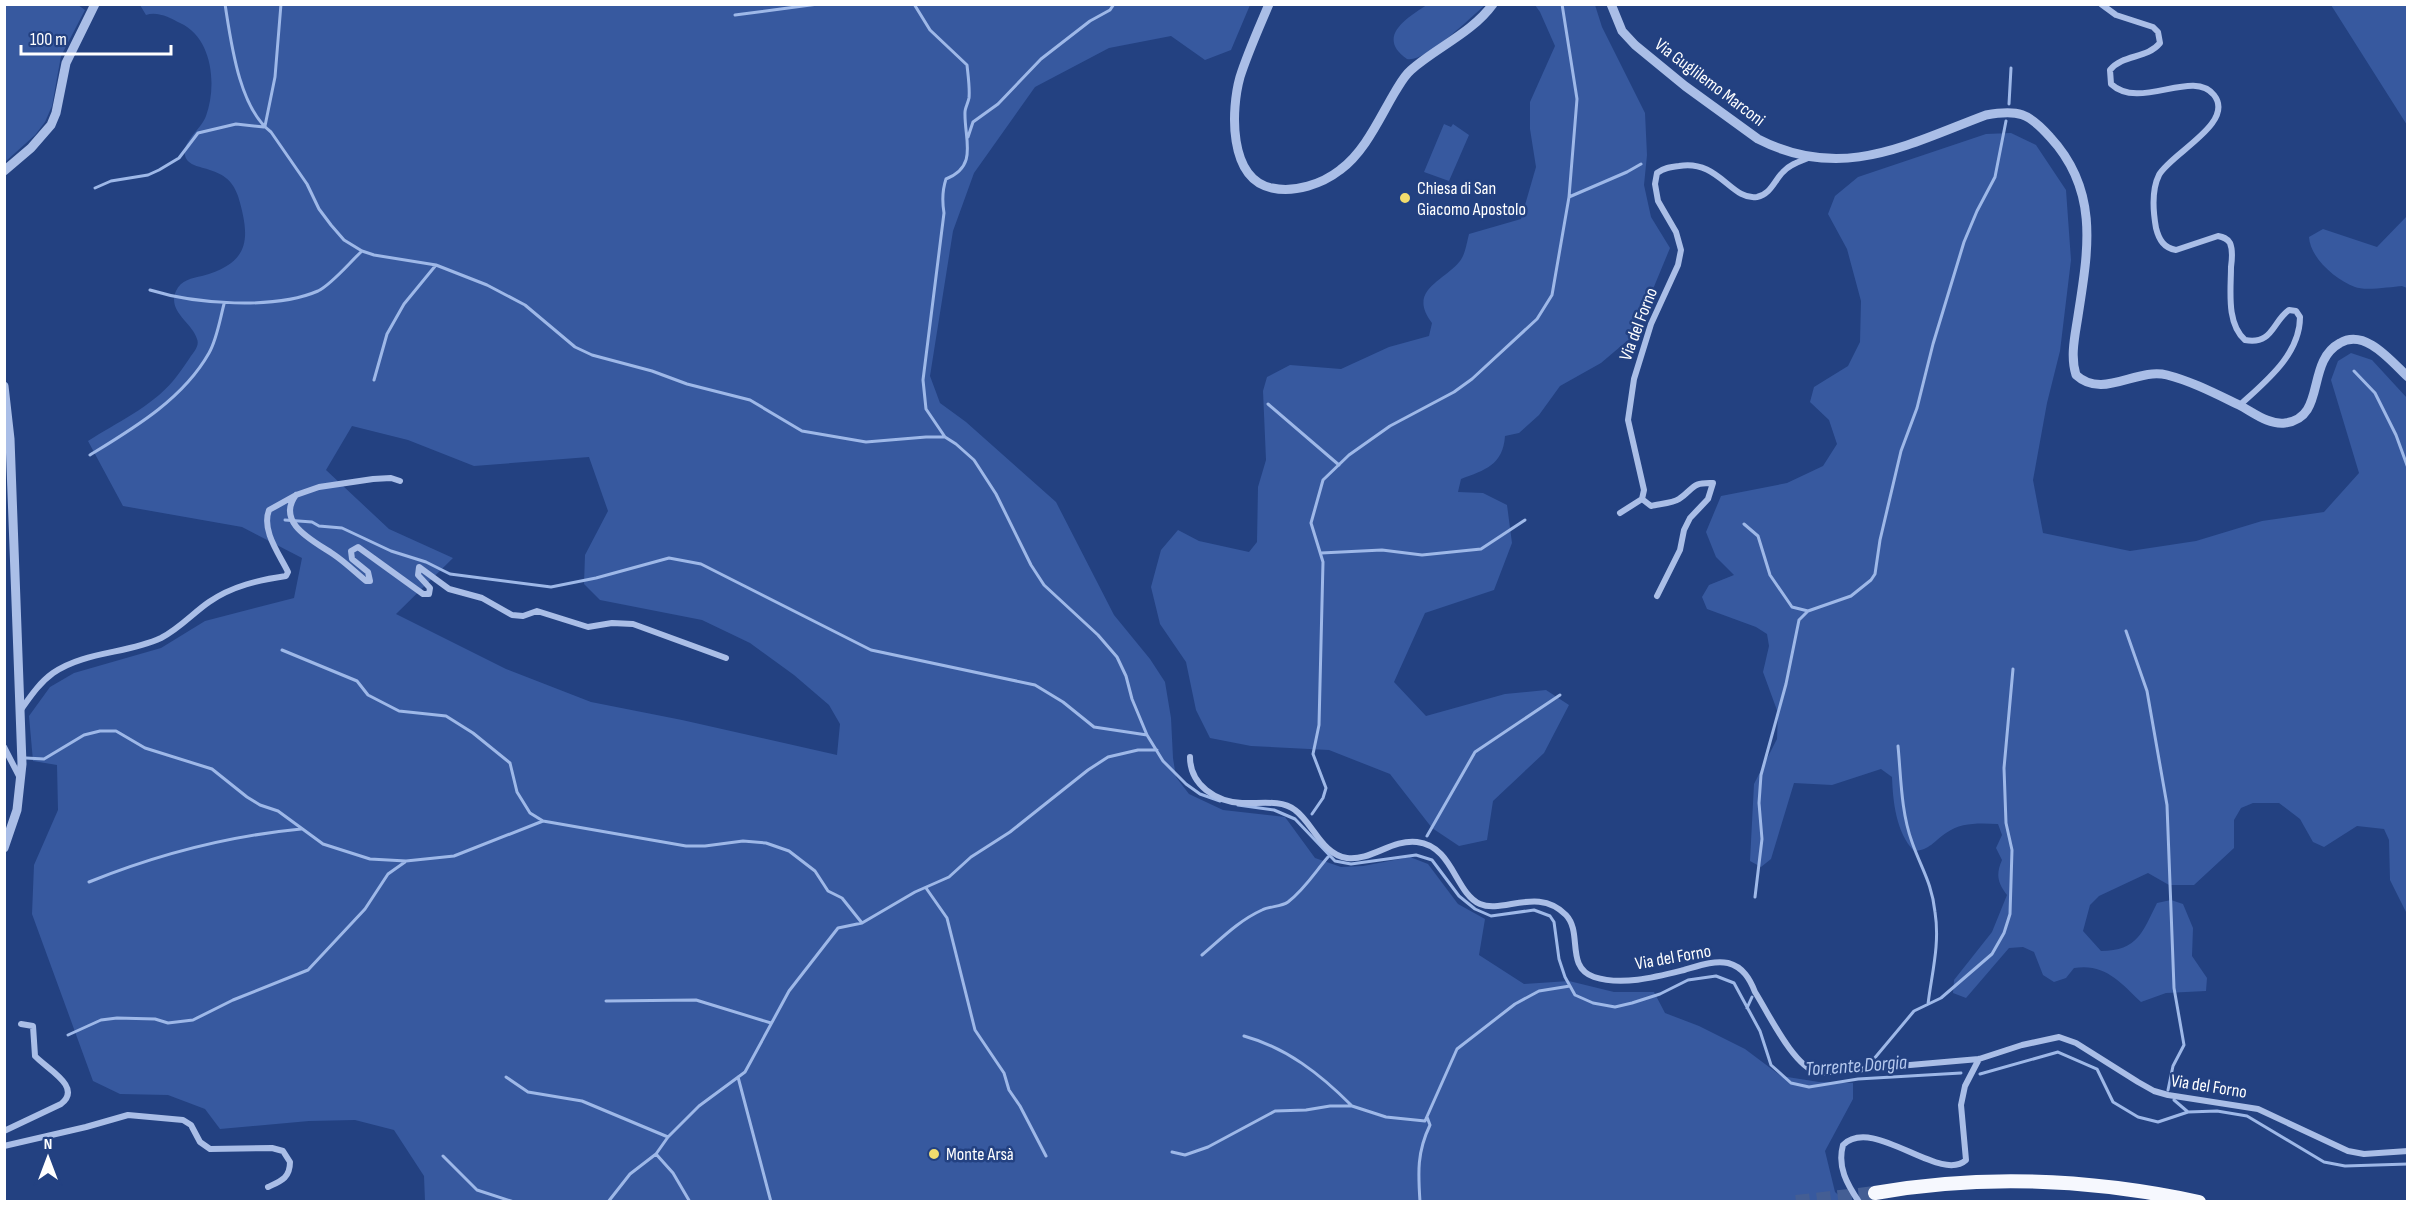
<svg xmlns="http://www.w3.org/2000/svg" width="2412" height="1206" viewBox="0 0 2412 1206" font-family="'Sofia Sans Condensed',sans-serif">
<style>
.green{fill:#37599f;fill-rule:evenodd}
.lines{fill:none;stroke-linecap:round;stroke-linejoin:round}
.stream{stroke:#9eb8e8;stroke-width:3}
.trunk-tunnel{stroke:#445e94;stroke-width:14;stroke-dasharray:14 7;stroke-linecap:butt}
.minor{stroke:#aabee7;stroke-width:6}
.tertiary{stroke:#aabee7;stroke-width:9}
.trunk{stroke:#f6f8fe;stroke-width:14}
.poi-dot{fill:#f2dc6d;stroke:#234181;stroke-width:2}
.labels{text-anchor:middle;stroke-width:5;stroke-linejoin:round;paint-order:stroke}
.street-label{font-size:18px;fill:#fff;stroke:#234181}
.poi-label{font-size:18px;fill:#fff;stroke:#234181;text-anchor:start}
.water-label{font-size:20px;font-style:italic;fill:#b5c9ef;stroke:#234181}
</style>
<rect width="100%" height="100%" fill="#234181"/>
<!-- green -->
<path class="green" d="M5 4 78 5 85 10 61 56 52 106 45 122 35 135 5 162Z
M140 5H1250L1231 50 1205 60 1171 36 1109 48 1035 87 974 173 953 231 930 376 940 403 966 422 1056 502 1114 615 1150 659 1165 682 1171 718 1173 758 1176 777 1189 794 1223 810 1285 817 1315 858 1341 867 1363 866 1410 857 1428 864 1458 904 1485 919 1479 955 1524 984 1569 981 1614 992H1654L1665 1013 1699 1026 1745 1049 1781 1076 1819 1082 1853 1083V1099L1825 1151 1835 1192 1845 1201H425L424 1176 394 1130 355 1120 309 1121 220 1129 205 1109 168 1095 120 1094 93 1081 32 914 34 865 58 810 57 765 33 761 29 716 50 687 74 673 161 648 205 621 294 598 302 558 242 527 123 506 88 441C116 423 151 407 173 381 179 374 184 366 189 359 193 353 200 346 197 339 192 322 167 312 176 291 181 280 192 278 202 276 250 263 251 239 238 196 227 161 188 174 185 155 182 142 202 128 206 116 217 86 213 38 180 23 170 18 158 11 146 15ZM352 426 408 440 474 466 589 457 608 511 585 555 584 584 600 600 702 620 750 643 794 675 829 705 840 724 837 755 682 720 591 702 506 669 396 614 453 558 389 529 326 470Z
M1427 5H1485C1471 17 1425 63 1407 59 1375 37 1408 17 1427 5Z
M1535 5H1595L1602 27 1645 113 1647 155 1644 185 1651 217 1670 248 1634 335 1601 363 1560 386 1539 415 1519 433 1505 436C1503 465 1485 470 1461 479L1458 492 1483 493 1507 505 1512 543 1494 590 1425 613 1394 682 1426 716 1505 694 1546 690 1569 705 1544 753 1493 801 1487 840 1459 846 1432 828 1390 774 1329 750 1251 746 1210 738 1196 710 1186 662 1160 624 1151 587 1161 550 1178 530 1199 541 1249 552 1257 542 1258 487 1266 460 1263 391 1267 377 1290 365 1341 369 1389 347 1429 336 1432 323C1407 290 1443 282 1460 261 1465 255 1467 242 1469 234L1521 219 1536 167 1530 129V102L1555 46 1540 12Z
M2331 5H2407V125Z
M1444 124 1451 127 1453 124 1469 135 1449 181 1424 172Z
M2011 133 2036 145 2066 190 2071 260 2060 351 2047 403 2033 480 2043 533 2130 551 2196 541 2262 521 2324 512 2359 473 2331 380 2338 361 2351 353 2372 360 2407 398V914L2390 880 2389 840 2384 829 2357 826 2324 847 2313 842 2300 819 2279 803H2253L2241 808 2234 820V848L2194 885H2169L2148 873 2099 896 2090 905 2083 931 2101 951C2138 951 2143 931 2157 903L2171 900 2183 904 2193 928 2192 956 2207 978 2206 991 2166 993 2141 1002C2120 982 2105 963 2074 968L2066 978 2054 982 2043 975 2034 952 2023 947 2009 948 1966 998 1953 993 1954 980 1992 932 2007 895C1997 882 1996 874 2002 860L1996 848 2002 835 1998 824C1980 823 1961 822 1946 833 1934 841 1930 850 1914 851 1896 832 1893 802 1892 777L1881 769 1832 785 1794 783 1771 859 1761 867 1750 861 1754 784 1777 739 1778 713 1763 672 1769 646 1767 634 1756 627 1707 609 1702 597 1709 585 1734 575 1716 557 1706 532 1721 496 1787 483 1823 466 1837 444 1829 420 1810 402 1814 387 1848 366 1860 342 1861 301 1847 249 1828 214 1835 196 1858 177 1986 134Z
M2407 216V288L2402 286C2391 287 2364 291 2355 287 2336 280 2310 258 2309 237L2323 229 2377 247Z"/>
<g class="lines">
<!-- stream -->
<path class="stream" d="M225 4C231 42 239 108 271 132L307 184 319 209 331 225 344 240 362 251 374 255 436 265 487 285 525 305 575 347 592 355 652 371 687 384 750 400 802 431 866 442 926 437H945L956 444 974 460 996 494 1031 565 1044 585 1098 635 1117 657 1126 676 1132 699 1147 735 1163 761 1186 784 1200 794 1220 801
M914 4 930 30 967 65C968 75 970 88 969 98 968 103 965 108 965 112 964 139 979 166 946 179 942 191 942 201 944 213L923 380 926 409 945 437
M735 15 818 4
M2009 104 2011 68
M265 126 275 77 281 4
M968 137 973 122 998 104 1041 59 1090 21 1110 10 1114 4
M95 188 111 181 148 175 159 170 179 158 198 133 236 124 264 127
M1569 197 1627 172 1641 164
M150 290C195 304 274 310 318 291 332 284 350 262 362 251
M2354 371 2375 393 2396 435 2408 468
M374 380 387 334 404 304 436 265
M1268 404 1339 465
M90 455C134 428 183 399 209 353 217 339 220 319 224 304
M285 520 312 522 319 526 342 528 391 551 426 562 450 574 551 587 596 578 669 558 701 564 871 650 1035 685 1063 702 1094 727 1147 735
M1744 524 1758 536 1770 575 1792 607 1808 611
M1321 553 1382 550 1422 555 1481 549 1525 520
M2126 631 2147 691 2167 805 2174 988 2184 1045 2173 1066 2168 1090
M282 650 357 681 368 695 399 711 446 716 473 733 510 763 517 792 530 813 543 821 686 846H705L743 841 766 843 789 851 815 871 828 891 842 898 862 923
M1898 746C1901 777 1901 812 1912 842 1921 868 1932 883 1935 912 1940 944 1932 972 1928 1004
M26 758 44 759 84 735 100 731H116L145 748 212 769 247 797 260 805 278 811 323 844 370 859 406 861 454 856 543 821
M1238 805 1274 810 1295 819 1335 861 1351 864 1416 855 1432 860 1459 896 1475 909 1491 916 1534 910 1550 916 1554 922 1559 959 1565 977 1575 995 1593 1003 1615 1007 1632 1003 1660 994 1688 980 1716 976 1734 983 1760 1031 1771 1065 1791 1083 1809 1087 1858 1079 1961 1073
M1312 814 1323 798 1326 788 1313 754 1319 725 1323 562 1311 523 1323 480 1349 455 1390 426 1454 392 1472 379 1537 319 1552 295 1569 197 1577 99 1562 4
M1427 836 1475 752 1560 695
M89 882C156 855 228 836 301 829
M926 888 947 918 975 1030 1004 1073 1009 1090 1020 1106 1046 1156
M1755 897 1762 839 1759 803 1761 775 1786 684 1799 620 1808 611 1851 596 1871 580 1875 574 1880 540 1901 451 1917 408 1933 344 1964 242 1977 211 1995 177 2006 121
M1202 955C1221 939 1238 921 1262 910 1270 906 1281 907 1288 902 1305 889 1315 872 1328 857
M606 1001 696 1000 771 1023
M1747 1008 1752 997
M68 1035 101 1020 117 1018 155 1019 168 1023 193 1020 233 1000 308 970 365 909 388 874 405 862
M1244 1036C1287 1048 1320 1074 1351 1105
M1873 1060 1914 1011 1941 998 1992 954 2004 933 2010 914 2012 850 2006 823 2004 768 2013 669
M1980 1074 2058 1052 2097 1069 2113 1102 2138 1117 2158 1122 2188 1112 2217 1111 2247 1116 2324 1162 2345 1166 2408 1164
M506 1077 528 1092 582 1101 668 1137
M738 1077 771 1202
M2174 1100 2188 1112
M1172 1152 1185 1155 1208 1147 1275 1111 1306 1110 1330 1106H1352L1386 1117 1425 1121 1457 1049 1515 1004 1539 991 1570 986
M656 1154 673 1173 690 1202
M443 1156 477 1190 514 1202
M608 1202 630 1174 656 1154 668 1137 699 1106 745 1072 789 991 838 928 862 923 915 892 949 877 971 857 1010 832 1088 770 1108 757 1138 750H1157
M1420 1202C1418 1172 1417 1152 1430 1125L1427 1117"/>
<!-- trunk-tunnel -->
<path class="trunk-tunnel" d="M1796 1202 1875 1193"/>
<!-- minor -->
<path class="minor" d="M2101 4 2116 15 2153 27 2158 32 2160 43C2147 59 2123 54 2110 70L2111 84C2140 111 2193 68 2214 95 2236 123 2170 154 2159 175 2151 191 2153 211 2156 228 2159 240 2164 248 2176 250L2218 236C2223 237 2227 238 2230 243 2233 250 2232 260 2231 267 2231 290 2226 323 2245 340 2273 345 2272 322 2289 310L2296 311 2300 317C2300 355 2265 382 2240 405
M296 495C275 523 314 541 333 554 345 562 355 572 366 581H370L368 572 352 559 351 551 358 547 423 594H429L430 588 418 575 419 567 449 589 482 598 512 615 523 616 537 611 588 627 612 623 633 624 726 658
M1642 499 1651 506C1659 504 1673 503 1679 499 1694 489 1691 482 1713 483L1708 499 1690 518 1684 530 1680 550 1657 596
M1620 513 1642 499 1644 490 1628 420 1634 379 1651 324 1678 265 1681 250 1676 232 1658 201 1655 184 1657 173C1664 168 1670 167 1679 166 1719 159 1731 201 1757 197 1771 194 1774 181 1783 172 1790 164 1801 161 1811 157
M20 711C30 697 39 683 53 673 85 651 127 654 161 638 179 629 193 613 209 602 232 586 259 580 286 576L288 572C280 555 261 531 269 510L296 495 319 487 373 479 391 478 400 481
M4 747 19 776
M1190 757C1190 785 1216 802 1242 803 1258 804 1281 799 1295 810 1313 823 1322 855 1347 858 1371 861 1392 839 1417 842 1453 846 1455 893 1480 904 1503 914 1538 886 1566 915 1583 933 1565 967 1594 977 1622 986 1656 977 1684 970 1698 966 1714 960 1728 963 1743 967 1750 979 1755 992 1769 1014 1793 1066 1818 1073L1979 1059 2022 1045 2059 1037 2076 1043 2138 1082 2154 1091 2168 1095 2258 1109 2348 1151 2364 1154 2408 1151
M4 1131 61 1104C83 1087 47 1069 35 1056L33 1026 21 1024
M4 1146 86 1127 128 1115 183 1120 191 1125 200 1142 210 1149 272 1148 283 1151 290 1162C290 1178 281 1181 268 1187
M1859 1202C1847 1184 1837 1167 1843 1145 1873 1115 1940 1184 1966 1160L1961 1105 1965 1086 1979 1059"/>
<!-- tertiary -->
<path class="tertiary" d="M1269 4C1259 28 1248 52 1240 77 1231 109 1228 179 1272 188 1295 193 1322 184 1340 170 1365 152 1380 117 1395 92 1400 84 1404 76 1411 70 1437 47 1472 33 1493 4
M1611 4 1622 31 1635 45 1685 86 1758 139C1842 182 1906 145 1986 115 2018 109 2029 113 2050 137 2100 191 2088 251 2078 316 2075 336 2070 356 2076 375 2103 400 2137 367 2167 375 2191 381 2216 394 2239 405 2253 412 2268 425 2285 423 2327 418 2305 362 2340 343 2365 328 2391 361 2408 377
M4 171 31 148 51 125 56 113 66 63 95 4
M4 386 10 439 22 764 17 810 4 848"/>
<!-- trunk -->
<path class="trunk" d="M1875 1193C1983 1174 2092 1179 2199 1202"/>
</g>
<!-- markers -->
<g class="poi-dot">
<circle cx="1405" cy="198" r="6"/>
<circle cx="934" cy="1154" r="6"/>
</g>
<g class="labels">
<!-- street labels -->
<g class="street-label">
<text transform="translate(1710 82) rotate(37)" y="6">Via Guglilemo Marconi</text>
<text transform="translate(1638 324) rotate(-69)" y="6">Via del Forno</text>
<text transform="translate(1673 957) rotate(-10)" y="6">Via del Forno</text>
<text transform="translate(2209 1086) rotate(9)" y="6">Via del Forno</text>
</g>
<!-- poi labels -->
<g class="poi-label">
<text x="1417" y="194">Chiesa di San<tspan x="1417" dy="21">Giacomo Apostolo</tspan></text>
<text x="946" y="1160">Monte Arsà</text>
</g>
<!-- water labels -->
<g class="water-label">
<text transform="translate(1856 1065) rotate(-4)" y="7">Torrente Dorgia</text>
</g>
</g>
<!-- border -->
<rect width="2412" height="1206" fill="none" stroke="#ffffff" stroke-width="12"/>
<!-- north arrow -->
<g transform="translate(48 1158)" stroke="#234181" stroke-width="4.5" paint-order="stroke">
<path d="M0-4.5L10 22L0 15L-10 22Z" fill="#ffffff"/>
<text y="-9" font-size="16" font-weight="bold" text-anchor="middle" fill="#ffffff">N</text>
</g>
<!-- scale -->
<path d="M21 45v9h150v-9" fill="none" stroke="#ffffff" stroke-width="3"/>
<text x="30" y="45" font-size="18" fill="#ffffff" stroke="#234181" stroke-width="4.5" paint-order="stroke">100 m</text>
</svg>
